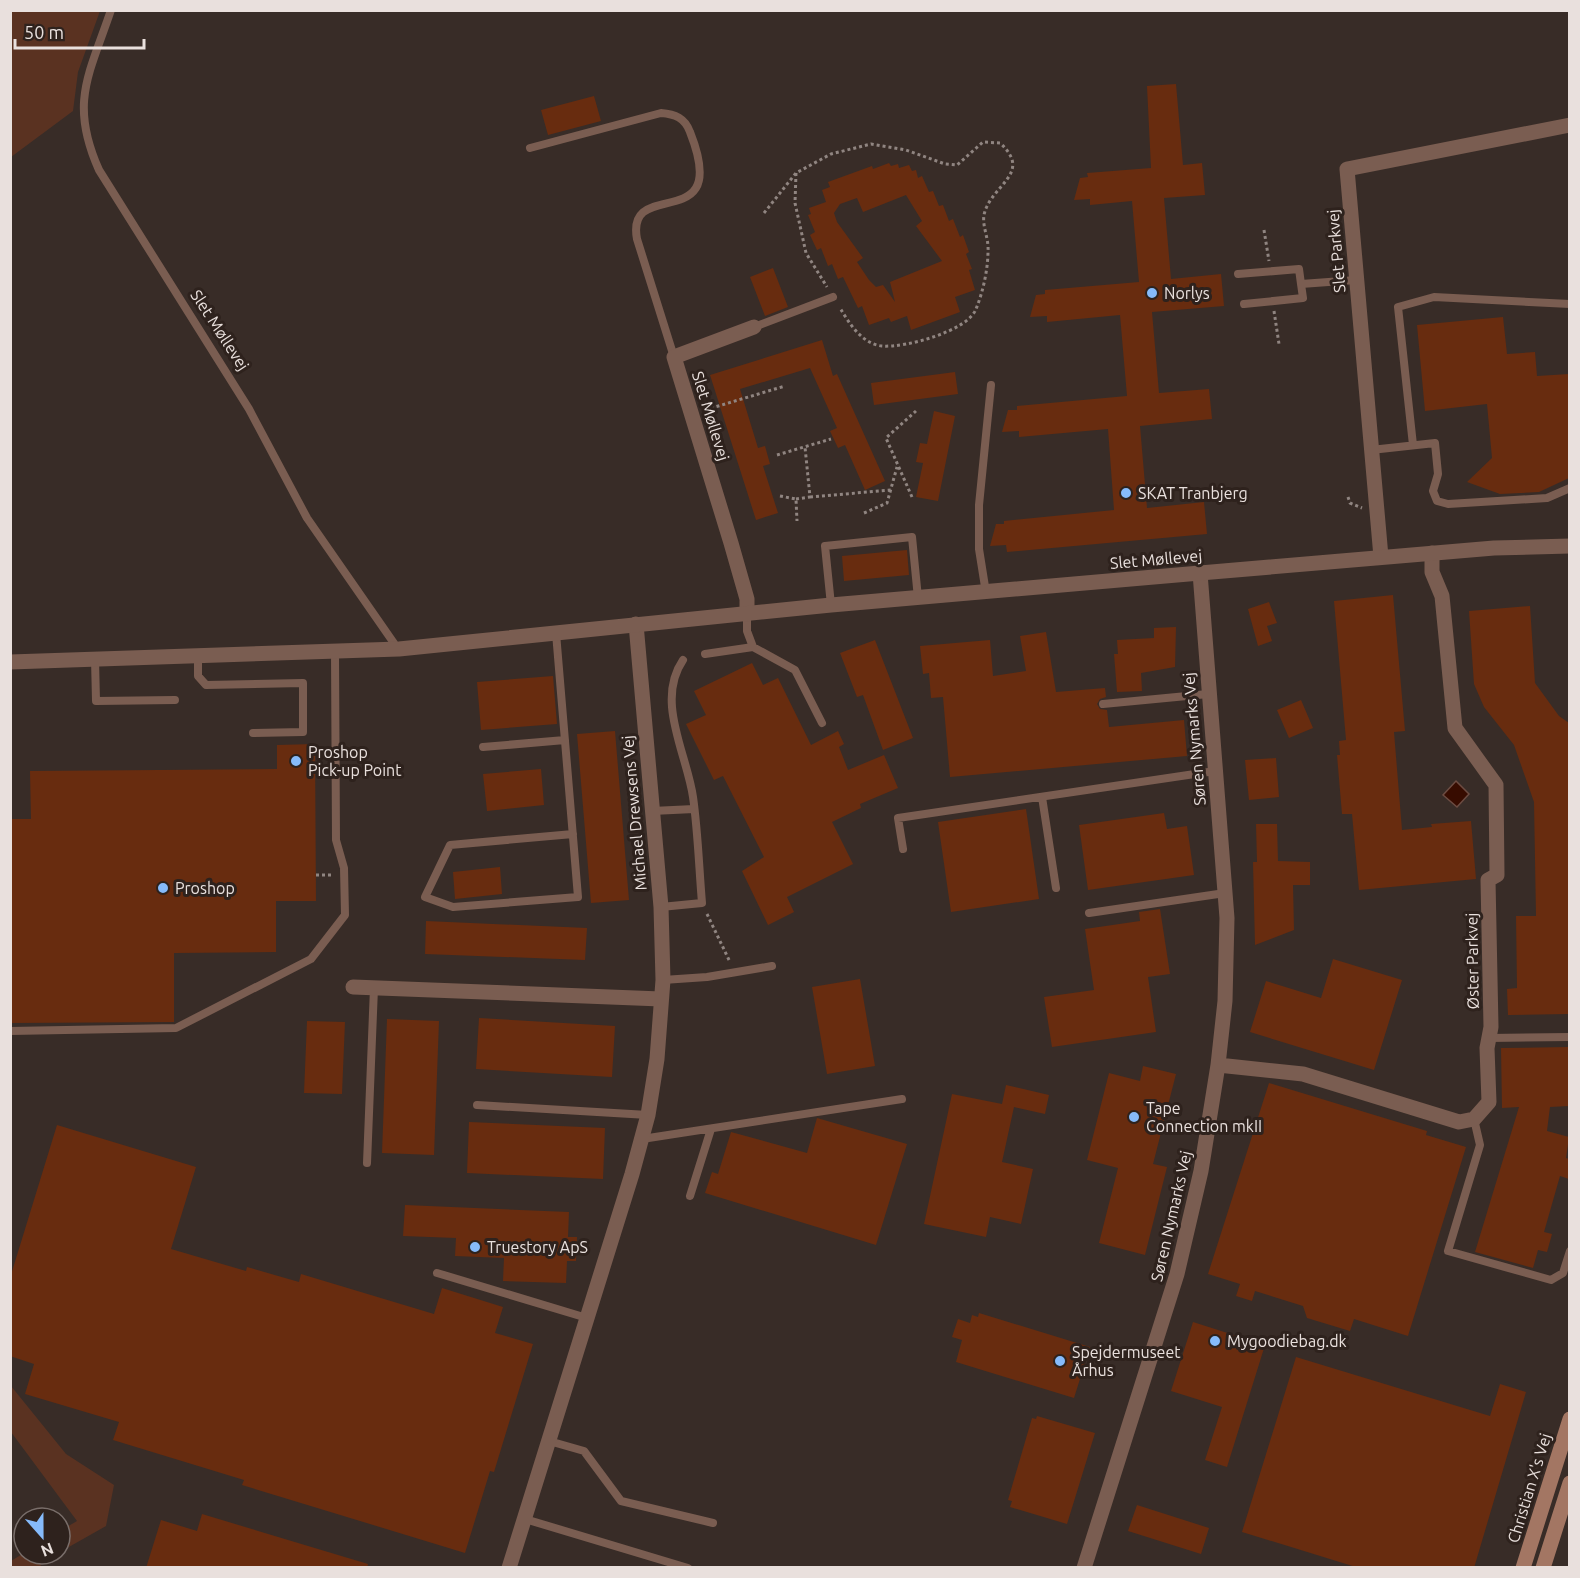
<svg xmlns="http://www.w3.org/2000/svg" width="1580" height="1578" viewBox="0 0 1580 1578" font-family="Ubuntu,sans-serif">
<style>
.green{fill:#5a3221}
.water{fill:#370c00;stroke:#6c4c42;stroke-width:1.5}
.building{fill:#682c0f;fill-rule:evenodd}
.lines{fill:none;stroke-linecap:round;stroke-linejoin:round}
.path{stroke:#908581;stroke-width:3;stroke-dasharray:3 3;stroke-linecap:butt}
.service{stroke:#7a5d51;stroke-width:8}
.minor{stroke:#7a5d51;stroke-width:15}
.tertiary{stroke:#7a5d51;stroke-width:15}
.secondary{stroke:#a37663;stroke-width:15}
.poi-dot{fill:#86bbfb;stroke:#2e221d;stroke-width:2}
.labels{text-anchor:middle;stroke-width:6;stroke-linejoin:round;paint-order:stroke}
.street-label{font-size:16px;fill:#e9e0dd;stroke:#2e221d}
.poi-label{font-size:16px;fill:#e9e0dd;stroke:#2e221d;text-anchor:start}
</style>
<rect width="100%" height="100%" fill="#382c27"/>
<!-- green -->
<path class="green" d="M11 10 100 11 78 72 73 111 11 157Z
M11 1386 66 1454 114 1485 106 1526 60 1552V1531L77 1521 11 1432Z
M24 1553V1554H57L42 1563 40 1567H11V1561Z"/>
<!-- water -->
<path class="water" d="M1456 781 1469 794 1457 807 1443 795Z"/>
<!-- building -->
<path class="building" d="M1176 84 1183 165 1202 163 1205 195 1164 198 1171 279 1221 274 1224 306 1152 312 1159 393 1209 389 1212 419 1140 426 1147 508 1204 502 1207 534 1007 552 1006 545 990 546 996 524H1004V521L1114 510 1108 429 1019 437V431L1002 432 1008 410H1017V406L1127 396 1120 315 1047 322V316L1030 317 1036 295 1045 294V290L1139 282 1132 201 1090 205V199L1074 200 1080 178 1088 177 1087 173 1151 168 1147 86Z
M594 96 601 121 548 135 541 110Z
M889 163 891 166 898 164 899 168 909 165 912 171 916 170 918 178 922 176 929 192 933 191 939 206 943 205 949 221 953 219 960 237 963 235 969 252 966 254 972 269 969 270 975 290 955 297 960 312 911 330 907 316 891 322 889 318 869 325 862 306 858 308 843 277 838 279 832 264 828 266 821 248 817 250 810 235 815 232 808 215 811 214 809 208 826 202 822 190 830 187 828 182 872 166 873 169ZM906 195 922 221 916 226 942 261 890 282 895 302 883 285 876 287 869 280 857 262 863 258 837 222 834 213 840 204 857 198 863 212Z
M773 268 788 307 765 316 750 277Z
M1503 317 1507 354 1535 352 1537 376 1569 374V478L1539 492 1500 494 1467 482 1492 458 1487 404 1425 411 1417 325Z
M822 340 833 376 837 374 885 481 865 490 845 445 838 448 830 431 837 428 810 368 740 389 758 448 765 446 770 464 763 466 778 513 756 520 710 375Z
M955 372 958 394 874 405 871 383Z
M934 411 955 416 938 501 916 497 923 463 916 462 920 443 927 444Z
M907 550 909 575 844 581 842 556Z
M1393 595 1405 731 1394 732 1402 830 1432 827 1431 824 1471 821 1476 879 1359 890 1352 814H1342L1337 755H1340L1339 741 1346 740 1334 601Z
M1269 602 1277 623 1267 626 1272 641 1258 646 1248 609Z
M1530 606 1535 683 1559 716 1569 723V1014L1508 1015 1507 989 1517 988 1516 916H1536L1534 802 1514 745 1484 707 1474 684 1469 611Z
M1176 627 1175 667 1141 673 1142 691 1117 692 1114 654H1118L1117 640 1154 638V628Z
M1046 632 1056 692 1105 688 1106 697 1100 699 1097 704 1100 709 1107 710 1109 727 1184 720 1187 756 950 777 943 697 931 698 929 673 923 674 920 646 990 640 993 676 1026 671 1020 636Z
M875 640 913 738 883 750 863 695 857 697 840 653Z
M752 663 763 685 778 678 811 745 838 731 844 744 839 747 848 770 884 755 898 788 860 804 861 808 832 822 853 864 787 897 794 912 768 925 742 871 764 857 723 776 714 780 686 724 706 715 694 691Z
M553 676 557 724 481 730 477 682Z
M1301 700 1313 728 1289 738 1277 710Z
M615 731 629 900 591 903 577 734Z
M315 744 316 901H276V952L174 953V1022L10 1023V819H31L30 771 277 769V745Z
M1276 758 1279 797 1249 800 1245 760Z
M541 769 544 805 487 811 483 774Z
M1026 809 1039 899 951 912 938 822Z
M1164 813 1167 829 1187 826 1194 875 1088 890 1079 825Z
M1256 824H1277L1278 861 1310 862V885H1293L1294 930 1255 945 1253 862H1257Z
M500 867 502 894 455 899 453 872Z
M1160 909 1170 974 1148 977 1156 1032 1052 1047 1044 997 1094 990 1085 929 1140 921 1139 912Z
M426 921 587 928 585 960 425 954Z
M1333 959 1402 980 1374 1070 1250 1032 1266 981 1321 998Z
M860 979 875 1066 827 1074 812 987Z
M479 1018 615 1026 612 1077 476 1069Z
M387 1019 439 1021 434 1155 382 1153Z
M307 1021 345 1022 342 1094 304 1093Z
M1569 1047V1106L1550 1107 1547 1131 1569 1137 1566 1158 1569 1159V1179L1560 1176 1544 1232 1552 1234 1547 1252 1538 1250 1533 1268 1475 1252 1519 1107 1502 1108 1501 1048Z
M1143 1066 1176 1074 1153 1164 1167 1167 1145 1255 1099 1243 1118 1168 1087 1160 1109 1073 1140 1081Z
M1269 1083 1427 1131 1426 1135 1466 1147 1408 1336 1354 1319 1350 1331 1307 1318 1303 1306 1255 1291 1252 1301 1236 1296 1240 1284 1208 1274Z
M1006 1085 1049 1095 1045 1114 1014 1107 1002 1162 1033 1169 1021 1224 990 1217 986 1237 924 1224 952 1094 1002 1104Z
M817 1118 907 1144 876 1245 705 1193 712 1172 718 1174 731 1132 807 1153Z
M469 1122 605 1128 603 1179 467 1173Z
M57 1125 196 1167 171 1249 246 1271 247 1267 299 1282 301 1274 434 1314 442 1288 503 1307 495 1333 533 1344 494 1472 490 1471 465 1553 242 1485 244 1480 113 1440 119 1422 25 1394 34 1364 10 1356V1278Z
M405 1205 569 1212 568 1237H577L576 1261H567L566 1283 503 1281 504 1258 455 1256 456 1238 403 1236Z
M979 1313 1090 1347 1074 1398 956 1362 962 1340 952 1337 958 1319 970 1323 972 1315 978 1317Z
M1193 1322 1265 1345 1227 1467 1205 1460 1222 1407 1171 1391Z
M1296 1357 1490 1416 1500 1384 1526 1392 1474 1568H1359L1242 1532Z
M1037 1416 1095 1433 1067 1524 1010 1507 1012 1501 1008 1500 1032 1418 1036 1419Z
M1137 1505 1209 1528 1201 1554 1128 1531Z
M202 1514 368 1564 367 1568H146L161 1520 197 1531Z"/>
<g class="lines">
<!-- path -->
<path class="path" d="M796 173 795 203 806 253 827 287
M764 213 796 173 831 154 871 144 906 150 945 164 957 165 983 142 1000 143C1034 174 990 185 984 215 982 226 989 239 988 251 988 269 983 292 976 309 968 331 905 348 882 346 862 344 849 323 840 308
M1264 230 1269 261
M1274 311 1279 344
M705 410 785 386
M777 455 831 439
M780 496 796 499 797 521
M810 497 891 490
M912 497 886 438 916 411
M1348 497 1350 503 1362 508
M796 499 810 497 805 447
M864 513 887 503 897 467
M316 875H332
M707 914 730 962"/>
<!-- service -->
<path class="service" d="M111 10C89 75 69 103 99 170L249 409 307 518 398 649
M530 148 661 113C675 114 685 118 690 132 732 238 625 175 637 239L674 357
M1238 274 1299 269 1301 284 1356 280
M1244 304 1303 298 1301 284
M754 327 833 297
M1413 445 1398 307 1434 297 1570 304
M1371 450 1435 443 1438 474 1433 491 1437 501 1448 504 1547 498 1570 488
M986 593 979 549V505L991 385
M831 605 825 546 912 537 918 598
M747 614V631L753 647
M556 633 578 897 453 907 425 897 450 845 573 834
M705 654 753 647 795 670 822 723
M198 656V676L206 685 303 683V732L253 733
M95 659 96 701 175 700
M1103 704 1208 694
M483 747 565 740
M1042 797 1056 888
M652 811 694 809
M903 849 898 818 1215 771
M661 907 702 903C699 868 698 832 693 797 687 754 655 701 683 660
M1089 913 1225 893
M663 980 707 977 772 966
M10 1031 176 1028 311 959 345 915 344 868 336 840 335 652
M1489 1038 1570 1037
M477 1105 648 1115
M1474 1119 1480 1145 1448 1251 1551 1280 1563 1273 1570 1251
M642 1139 902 1099
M367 1163 374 988
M690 1196 711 1129
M437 1273 587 1318
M549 1441 584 1451 621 1501 713 1523
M525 1519 688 1568"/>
<!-- minor -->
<path class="minor" d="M1381 557 1347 169 1570 125
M747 614V599L731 543 674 357 754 327
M353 987 661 999
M1218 1065 1303 1074 1459 1122 1474 1119 1489 1102 1487 1048 1491 1027 1488 880 1497 875 1496 785 1455 728 1442 596 1432 572V553
M509 1568 632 1174 648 1115 657 1059 663 980 661 907 636 624
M1084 1568 1177 1274 1201 1171 1218 1065 1225 1001 1227 918 1200 573"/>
<!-- tertiary -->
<path class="tertiary" d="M10 662 399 649 831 605 1200 573 1494 548 1570 546"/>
<!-- secondary -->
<path class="secondary" d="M1523 1568 1570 1419
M1543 1568 1570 1483"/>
</g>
<!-- markers -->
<g class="poi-dot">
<circle cx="1152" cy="293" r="6"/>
<circle cx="1126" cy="493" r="6"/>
<circle cx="296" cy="761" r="6"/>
<circle cx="163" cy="888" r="6"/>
<circle cx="1134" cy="1117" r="6"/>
<circle cx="475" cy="1247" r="6"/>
<circle cx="1215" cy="1341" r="6"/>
<circle cx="1060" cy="1361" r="6"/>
</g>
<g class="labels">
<!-- street labels -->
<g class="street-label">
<text transform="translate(1336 251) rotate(-95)" y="6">Slet Parkvej</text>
<text transform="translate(220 330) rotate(57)" y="6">Slet Møllevej</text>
<text transform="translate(711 416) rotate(73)" y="6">Slet Møllevej</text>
<text transform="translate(1156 559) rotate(-5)" y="6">Slet Møllevej</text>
<text transform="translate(1194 739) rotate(-95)" y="6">Søren Nymarks Vej</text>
<text transform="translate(634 813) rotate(-95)" y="6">Michael Drewsens Vej</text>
<text transform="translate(1472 961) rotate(-91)" y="6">Øster Parkvej</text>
<text transform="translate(1171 1216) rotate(-77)" y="6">Søren Nymarks Vej</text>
<text transform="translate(1529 1488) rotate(-73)" y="6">Christian X's Vej</text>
</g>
<!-- poi labels -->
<g class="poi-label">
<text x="1164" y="299">Norlys</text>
<text x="1138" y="499">SKAT Tranbjerg</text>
<text x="308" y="758">Proshop<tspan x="308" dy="18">Pick-up Point</tspan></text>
<text x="175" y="894">Proshop</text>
<text x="1146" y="1114">Tape<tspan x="1146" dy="18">Connection mkII</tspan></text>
<text x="487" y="1253">Truestory ApS</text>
<text x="1227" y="1347">Mygoodiebag.dk</text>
<text x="1072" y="1358">Spejdermuseet<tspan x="1072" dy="18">Århus</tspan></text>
</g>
</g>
<!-- border -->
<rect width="1580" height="1578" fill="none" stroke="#e9e0dd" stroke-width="24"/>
<!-- north arrow -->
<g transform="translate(42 1536) rotate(159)"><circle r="28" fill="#2e221d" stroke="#796e6a" stroke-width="1.5"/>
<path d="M0-4.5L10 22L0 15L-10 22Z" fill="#86bbfb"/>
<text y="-9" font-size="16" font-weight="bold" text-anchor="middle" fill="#e9e0dd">N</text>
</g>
<!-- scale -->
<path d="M15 39v9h129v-9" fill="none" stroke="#e9e0dd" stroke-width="3"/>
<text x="24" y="39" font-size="18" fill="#e9e0dd" stroke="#2e221d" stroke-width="4.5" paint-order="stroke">50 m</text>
</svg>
